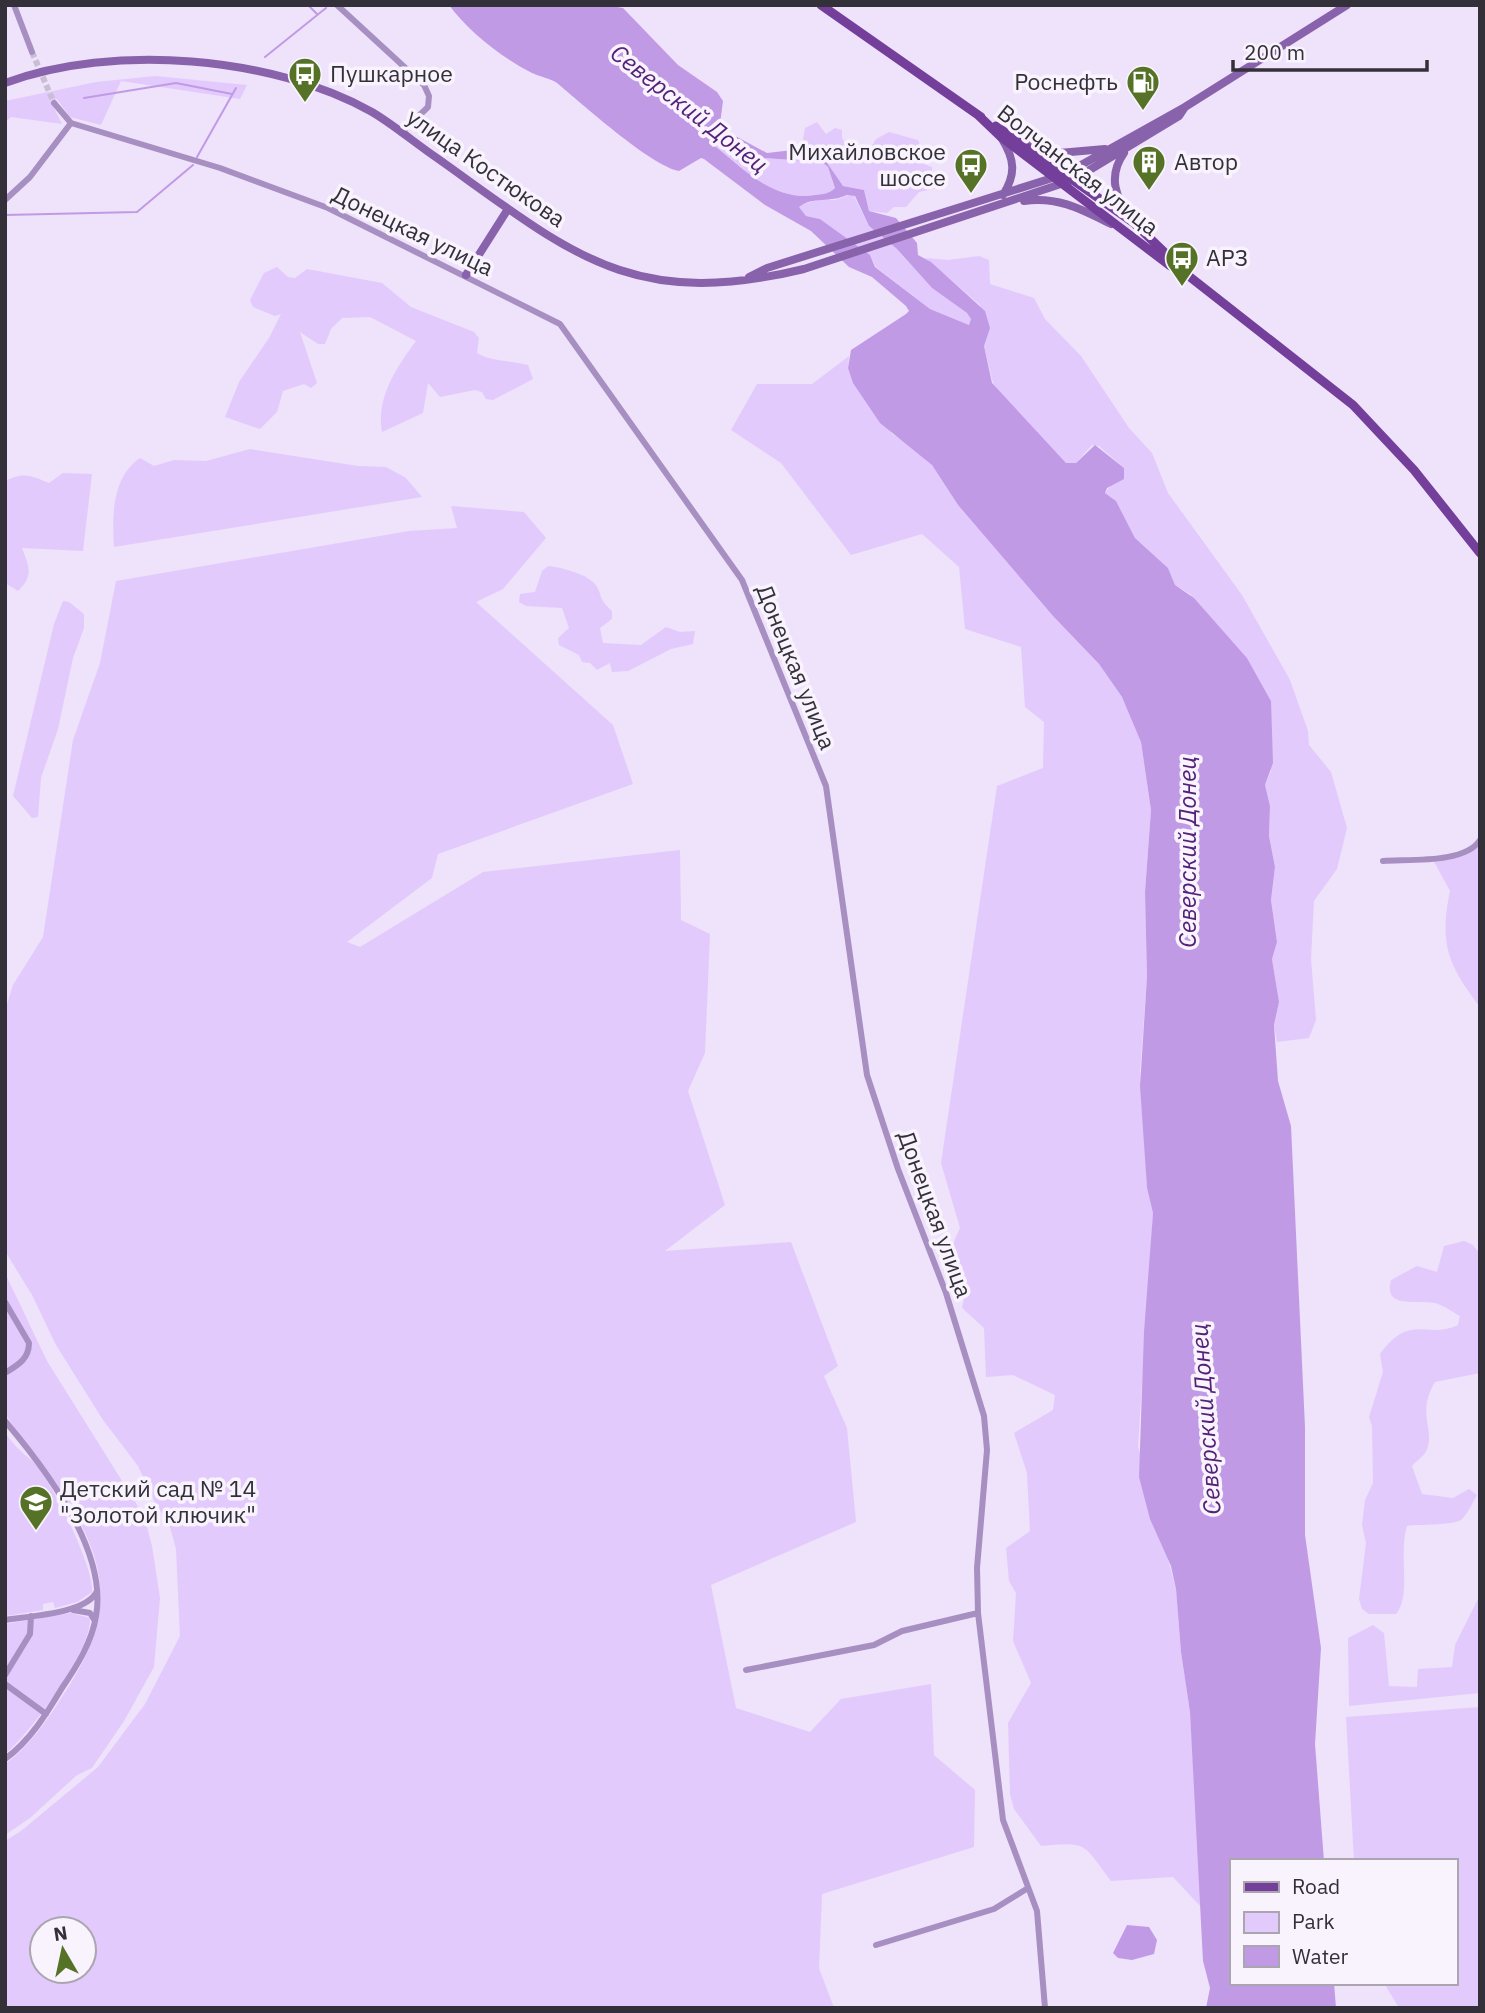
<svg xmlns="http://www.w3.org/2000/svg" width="1485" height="2013" viewBox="0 0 1485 2013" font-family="'IBM Plex Sans',sans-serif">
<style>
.green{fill:#e3cafc;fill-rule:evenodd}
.water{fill:#c19ae6;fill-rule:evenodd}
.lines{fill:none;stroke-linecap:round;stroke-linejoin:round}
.stream{stroke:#c19ae6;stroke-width:2}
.street-tunnel{stroke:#cabed4;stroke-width:6;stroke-dasharray:6 3;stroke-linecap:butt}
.street{stroke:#a88fc1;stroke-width:6}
.secondary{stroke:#8962ac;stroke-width:8}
.primary{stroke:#733f9b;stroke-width:9}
.labels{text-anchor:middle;stroke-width:7;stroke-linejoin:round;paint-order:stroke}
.poi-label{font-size:23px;fill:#343039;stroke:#f8f3fd;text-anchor:start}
.street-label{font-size:23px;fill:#343039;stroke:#f8f3fd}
.water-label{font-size:24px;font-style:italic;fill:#542179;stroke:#f8f3fd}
</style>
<rect width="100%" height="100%" fill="#efe2fb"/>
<!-- green -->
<path class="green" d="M155 76 247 85 240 99 121 81 101 125 70 117 57 99 51 102 62 124 11 117 5 122V101L96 82Z
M817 122 826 134 835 128 842 130V138L852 154 868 152 876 139 889 132 918 140 921 147 913 160 932 167V178L939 181 942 187 919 192 906 207H894L887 213 869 211 864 190 843 186C826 166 831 154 801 151L805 128Z
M716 133 736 140 764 158 822 162 828 167 835 188C829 194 823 194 815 195 771 202 742 166 710 143Z
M853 194 869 226 897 249 932 288 967 313 971 319 969 325 930 309 876 267 870 255 820 219 806 216 798 206 819 199 835 200Z
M979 256 989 260 990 284 1034 298 1045 319 1081 356 1129 428 1152 453 1168 493 1242 595 1290 680 1308 731 1309 745 1331 772 1347 828 1337 869 1314 901 1311 959 1316 1020 1309 1038 1277 1042 1274 1025 1279 1002 1272 959 1277 942 1271 900 1275 867 1269 836 1270 806 1265 785 1271 771V701L1247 658 1190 594 1175 585 1168 568 1135 538 1116 501 1105 493 1124 468 1099 446 1092 445 1076 463H1066L994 387 984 346 980 305 925 258 948 260Z
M277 267 288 277 295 278 307 269 382 283 411 307 474 332 479 338 477 353C492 362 510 360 528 365L533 379 493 400 486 399 482 392 475 390 440 397 428 383 423 413 382 432C376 398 396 368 416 341L370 317 342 318 331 329 325 344H318L300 332 317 383 311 388 304 384 283 391 277 412 260 429 225 417 239 382 269 338 281 314 275 316 253 307 250 300 264 273Z
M849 356 848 368 892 434 919 451 932 465 958 505 1053 616 1099 664 1122 697 1135 722 1141 742 1151 810 1145 892 1147 977 1140 1072 1147 1188 1153 1213 1138 1446 1176 1589 1181 1652 1190 1712 1202 1908 1173 1877 1111 1881C1083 1844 1089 1841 1041 1846L1014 1809 1010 1794 1008 1723 1031 1683 1013 1641 1016 1593 1009 1581 1006 1548 1030 1531 1027 1473 1014 1433 1053 1410 1055 1395 1013 1375 986 1377 984 1328 962 1308 966 1288 948 1255 960 1228 941 1163 997 786 1043 768 1044 722 1025 707 1021 647 965 629 959 567 922 534 851 555 781 463 731 430 757 384H812Z
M250 449 358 466 386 467 406 478 422 497 114 547C112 516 112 477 140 458L154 466 174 460 206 461Z
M63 473 92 474 83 551 22 548C29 566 34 576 18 591L5 583V481C24 472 30 475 49 483Z
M451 506 524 512 546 538 503 589 476 602 613 725 633 784 438 854 432 878 347 942 360 947 483 872 680 850 681 920 710 934 705 1053 688 1091 725 1205 665 1251 791 1242 838 1366 824 1376 847 1428 856 1522 711 1585 736 1708 810 1732 841 1699 931 1684 934 1755 975 1790 974 1847 822 1894 819 1968 834 2008H5V1841L21 1831 98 1767 145 1704 180 1636 176 1549 168 1520 157 1507 138 1466 103 1420 56 1345 32 1295 5 1251V1011L13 985 43 937 73 740 100 663 116 581 409 531 457 528ZM42 1929H84V1971H42Z
M548 566C560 567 587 574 595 584 603 595 598 599 612 611V619L600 628 603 643 641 645 666 627 680 632 695 631 693 644 671 649 628 671 612 672 610 663 597 670 590 663 582 662 579 655 559 645 558 638 569 628 562 608 526 606 519 602 520 594 535 592 542 571Z
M63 601 69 602 84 614V628L73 658 58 729 41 778 38 817 32 818 13 796 54 624Z
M1480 840V1007C1448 965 1439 944 1450 891L1432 858 1462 854Z
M1464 1241 1473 1245 1480 1254V1373L1435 1382C1416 1414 1435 1428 1427 1449 1425 1456 1417 1460 1412 1466L1422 1494 1453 1498 1469 1489 1477 1495C1473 1502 1468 1513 1462 1519 1455 1526 1419 1524 1407 1526 1398 1554 1412 1595 1396 1614H1369L1362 1609 1359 1599 1366 1543 1362 1525 1365 1500 1373 1483 1372 1426 1369 1417 1383 1372 1380 1354C1411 1312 1426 1340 1458 1325L1460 1316C1453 1312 1443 1305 1435 1303 1417 1299 1383 1310 1391 1280L1417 1266 1437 1272 1444 1246Z
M5 1273 47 1361 144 1516 152 1546 160 1598 154 1667 124 1721 92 1768 77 1775 30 1818 5 1835V1764C33 1744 51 1714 69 1686 127 1594 97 1540 39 1459 29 1445 14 1431 7 1416 1 1407 5 1293 5 1273Z
M5 1433C13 1444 22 1453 29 1458 48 1471 95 1569 92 1592L77 1602 55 1608 53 1602 43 1604V1610L6 1616Z
M1480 1595V1693L1349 1706 1348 1638 1373 1625 1384 1633 1389 1686 1417 1687 1418 1669 1452 1667 1455 1645Z
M71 1613 90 1618C93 1649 30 1734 5 1754V1624Z
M1480 1707V2008H1399L1384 1983H1455V1861H1354L1346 1717Z"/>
<!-- water -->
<path class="water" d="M449 5H605L623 8 678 65 717 92 723 101 720 124 728 132 767 153 793 150 821 154 843 186 864 190 869 211 896 218 917 243 918 255 931 262 985 311 990 328 984 346 992 383 1066 463H1076L1095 445 1124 468V479L1107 488 1105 493 1116 501 1135 538 1168 568 1175 585 1194 598 1247 658 1271 701 1273 763 1265 785 1270 806 1269 836 1275 867 1271 900 1277 942 1272 959 1279 1002 1274 1025 1278 1081 1291 1126 1305 1427V1535L1321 1648 1315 1744 1324 1861H1231V1983H1334L1336 2008H1206L1210 1988 1203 1961 1190 1712 1181 1652 1176 1589 1171 1566 1150 1519 1139 1477 1144 1332 1153 1213 1147 1188 1140 1086 1147 977 1145 892 1151 810 1141 742 1122 697 1099 664 1053 616 958 505 932 465 880 423 853 383 848 368 851 350 906 314 909 311 906 306 872 277 849 267 811 231 765 205 704 159 701 158 679 171C651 166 581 103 557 83 550 78 540 77 532 73 501 57 470 33 449 5ZM716 133 736 140 764 158 822 162 828 167 835 188C829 194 823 194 815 195 772 202 741 166 711 143ZM847 195 855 196 869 226 897 249 932 288 967 313 971 319 969 325 930 309 875 267 870 255 820 219 806 216 799 207C812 196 831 203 847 195Z
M1127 1925 1149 1927 1157 1940 1154 1954 1132 1960 1118 1958 1113 1953Z"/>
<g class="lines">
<!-- stream -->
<path class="stream" d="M308 5 317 14
M265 57 326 8
M84 98 176 83 232 94
M197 157 236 88
M5 215 137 212 193 165"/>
<!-- street-tunnel -->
<path class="street-tunnel" d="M32 52 54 103"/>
<!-- street -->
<path class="street" d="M14 5 32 52
M337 5 424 85 429 96 428 107 401 133
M54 103 71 123 220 168 328 208 560 324 742 580 826 786 867 1075 898 1169 946 1293 984 1416 987 1450 977 1568 978 1613 1003 1820 1037 1911 1045 2008
M5 200 30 177 71 123
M1383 861C1408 859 1465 864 1480 840
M5 1302 29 1343C29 1359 18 1365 5 1373
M5 1421C45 1468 108 1551 96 1616 92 1642 77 1666 62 1688 47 1713 30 1741 5 1759
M73 1610 90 1613 95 1621
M5 1620C28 1616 87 1614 97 1591
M746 1670 874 1645 902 1631 978 1613
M5 1675 30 1634 31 1616
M5 1684 46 1714
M876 1945 994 1909 1028 1888"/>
<!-- secondary -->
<path class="secondary" d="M5 83C113 43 272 56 372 112 394 125 415 143 437 158 571 253 630 311 804 269L1073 180 1179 116 1185 107
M1002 139C1015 160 1016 174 1003 195
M1025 144 1059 153 1105 149
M1124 153C1107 177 1116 199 1132 220
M1024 201C1057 196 1081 209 1111 224
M466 275 508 209
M749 277 767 268 1065 174 1185 107 1347 5"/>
<!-- primary -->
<path class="primary" d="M821 5 981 117
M978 115 1001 137 1169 265 1190 277 1353 405 1414 470 1480 553
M996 126 1134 223 1186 273"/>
</g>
<!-- icons -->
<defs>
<symbol id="bus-pin" viewBox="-11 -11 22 30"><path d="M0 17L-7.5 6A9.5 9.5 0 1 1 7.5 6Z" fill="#567226" stroke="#f8f3fd"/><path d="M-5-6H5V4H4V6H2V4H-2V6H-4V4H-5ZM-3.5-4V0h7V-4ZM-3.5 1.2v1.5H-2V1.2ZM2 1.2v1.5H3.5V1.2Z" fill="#fff"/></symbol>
<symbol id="fuel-pin" viewBox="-11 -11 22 30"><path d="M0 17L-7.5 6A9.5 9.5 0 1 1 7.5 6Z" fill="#567226" stroke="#f8f3fd"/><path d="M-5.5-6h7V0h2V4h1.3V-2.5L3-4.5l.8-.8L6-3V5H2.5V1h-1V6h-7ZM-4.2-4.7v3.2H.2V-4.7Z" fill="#fff"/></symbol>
<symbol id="building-pin" viewBox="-11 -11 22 30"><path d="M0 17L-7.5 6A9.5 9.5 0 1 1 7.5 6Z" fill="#567226" stroke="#f8f3fd"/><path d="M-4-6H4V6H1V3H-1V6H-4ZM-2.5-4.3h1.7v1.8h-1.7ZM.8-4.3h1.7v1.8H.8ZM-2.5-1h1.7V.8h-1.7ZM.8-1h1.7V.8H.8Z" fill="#fff"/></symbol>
<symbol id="school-pin" viewBox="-11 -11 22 30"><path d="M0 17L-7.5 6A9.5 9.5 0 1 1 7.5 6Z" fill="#567226" stroke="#f8f3fd"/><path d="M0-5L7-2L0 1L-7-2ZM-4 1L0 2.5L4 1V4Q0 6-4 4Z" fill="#fff"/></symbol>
</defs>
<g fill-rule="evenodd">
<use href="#bus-pin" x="286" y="55" width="38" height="52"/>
<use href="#fuel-pin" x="1124" y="63" width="38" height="52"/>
<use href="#building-pin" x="1130" y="143" width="38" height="52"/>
<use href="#bus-pin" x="952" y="146" width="38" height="52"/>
<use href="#bus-pin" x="1163" y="239" width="38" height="52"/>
<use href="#school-pin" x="17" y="1483" width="38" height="52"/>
</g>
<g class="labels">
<!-- poi labels -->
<g class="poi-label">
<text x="330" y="82">Пушкарное</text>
<text x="1118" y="90" text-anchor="end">Роснефть</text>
<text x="946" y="160" text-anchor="end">Михайловское<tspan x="946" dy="26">шоссе</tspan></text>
<text x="1174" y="170">Автор</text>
<text x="1206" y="266">АРЗ</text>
<text x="60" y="1497">Детский сад № 14<tspan x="60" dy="26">"Золотой ключик"</tspan></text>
</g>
<!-- street labels -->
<g class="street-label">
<text transform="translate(486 168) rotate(35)" y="8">улица Костюкова</text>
<text transform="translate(1078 170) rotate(38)" y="8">Волчанская улица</text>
<text transform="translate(413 231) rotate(26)" y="8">Донецкая улица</text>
<text transform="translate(796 667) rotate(68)" y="8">Донецкая улица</text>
<text transform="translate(935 1214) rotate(70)" y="8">Донецкая улица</text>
</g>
<!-- water labels -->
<g class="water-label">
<text transform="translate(689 109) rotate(38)" y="8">Северский Донец</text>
<text transform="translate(1188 852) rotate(-90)" y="8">Северский Донец</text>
<text transform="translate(1206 1419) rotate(-94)" y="8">Северский Донец</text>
</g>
</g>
<!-- border -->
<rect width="1485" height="2013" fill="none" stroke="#343039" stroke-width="14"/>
<!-- legend -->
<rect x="1230" y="1859" width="228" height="126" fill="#f8f3fd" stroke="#aaa5af" stroke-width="2"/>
<rect x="1244" y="1882" width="35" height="10" fill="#733f9b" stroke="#aaa5af" stroke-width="2"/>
<text x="1292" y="1894" font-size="21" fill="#343039">Road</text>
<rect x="1244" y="1912" width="35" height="21" fill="#e3cafc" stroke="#aaa5af" stroke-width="2"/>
<text x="1292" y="1929" font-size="21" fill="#343039">Park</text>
<rect x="1244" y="1946" width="35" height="21" fill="#c19ae6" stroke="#aaa5af" stroke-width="2"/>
<text x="1292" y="1964" font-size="21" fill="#343039">Water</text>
<!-- north arrow -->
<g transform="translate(63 1950) rotate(351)"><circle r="33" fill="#f8f3fd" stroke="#aaa5af" stroke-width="2"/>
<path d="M0-5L12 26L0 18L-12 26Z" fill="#567226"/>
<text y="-10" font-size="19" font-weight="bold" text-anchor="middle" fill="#343039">N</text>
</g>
<!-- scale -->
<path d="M1233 60v10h194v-10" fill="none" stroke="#343039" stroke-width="3.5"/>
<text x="1244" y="60" font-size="21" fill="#343039" stroke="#f8f3fd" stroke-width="5" paint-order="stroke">200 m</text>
</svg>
